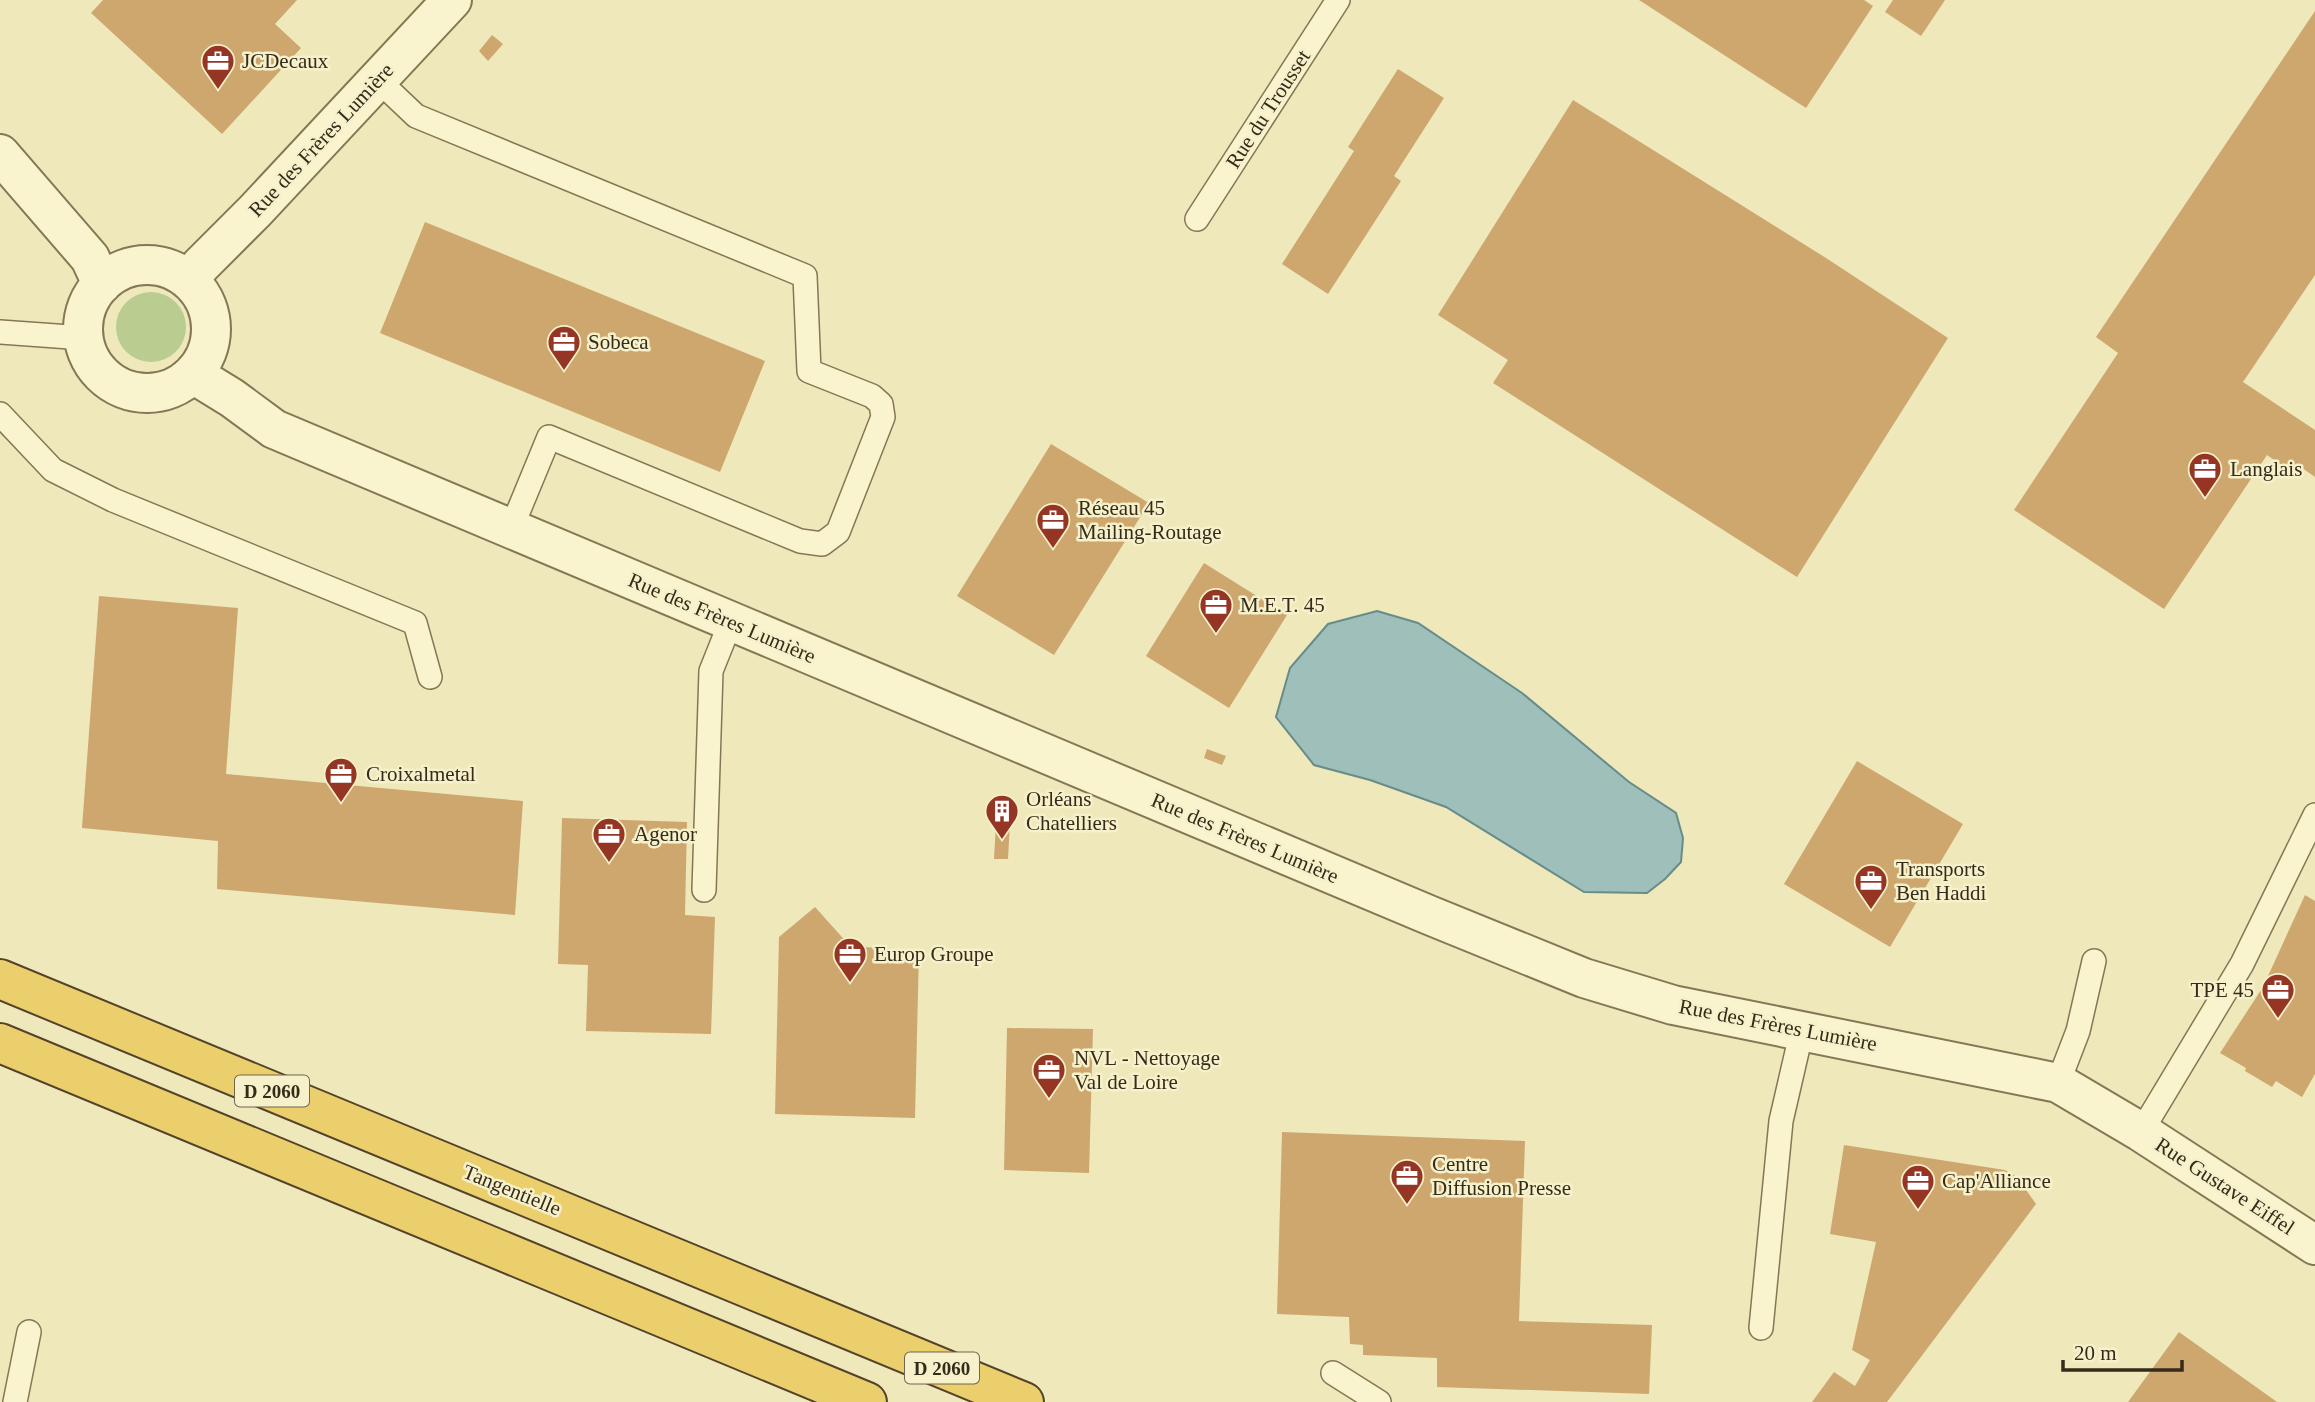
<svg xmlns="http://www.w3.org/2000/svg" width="2315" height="1402" viewBox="0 0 2315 1402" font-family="'Times New Roman',serif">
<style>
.green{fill:#bacc8f}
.water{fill:#9fbfbb;stroke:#678c89;stroke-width:2}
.building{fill:#cea76f}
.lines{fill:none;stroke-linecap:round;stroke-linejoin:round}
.service-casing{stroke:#857755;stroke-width:26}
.minor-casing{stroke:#857755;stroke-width:42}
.trunk-casing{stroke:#52432a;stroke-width:42}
.service{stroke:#f9f4cd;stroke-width:23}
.minor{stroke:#f9f4cd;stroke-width:38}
.trunk{stroke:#ebcf6c;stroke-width:38}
.labels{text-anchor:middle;stroke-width:5;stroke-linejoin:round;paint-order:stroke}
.shield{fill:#f6f1ca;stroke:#6e664f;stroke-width:2}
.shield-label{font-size:19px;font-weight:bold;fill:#342b1a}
.poi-label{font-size:21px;fill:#342b1a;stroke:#f6f1ca;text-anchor:start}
.street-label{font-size:21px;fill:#342b1a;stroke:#f6f1ca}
</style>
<rect width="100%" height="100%" fill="#eee8bb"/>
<!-- green -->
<path class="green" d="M116 327a35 35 0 1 1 70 0a35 35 0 1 1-70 0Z"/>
<!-- water -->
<path class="water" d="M1377 611 1418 623 1522 693 1629 782 1676 813 1683 838 1681 862 1665 879 1647 893 1584 892 1446 807 1370 780 1314 765 1276 717 1290 668 1328 624Z"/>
<!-- building -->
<path class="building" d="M103 0H297L275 24 301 48 222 134 91 13Z
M1639 0H1864L1873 6 1806 108Z
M1893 0H1945L1921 36 1885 12Z
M2315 11V275L2243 382 2315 430V477L2298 465 2292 473 2267 455 2164 609 2014 510 2118 353 2096 337Z
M492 35 503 44 488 61 479 51Z
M1398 69 1444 98 1394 176 1401 181 1328 294 1282 264 1354 151 1348 147Z
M1573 100 1826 258 1948 338 1797 577 1493 383 1508 360 1438 315Z
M425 222 765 361 720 472 380 333Z
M1051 444 1149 503 1054 655 957 596Z
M1204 563 1287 615 1229 708 1146 656Z
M99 596 238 608 226 774 523 801 515 915 217 889 218 841 82 828Z
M1207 749 1226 756 1222 765 1204 758Z
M1857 761 1963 824 1890 947 1784 884Z
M562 818 687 822 685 915 715 917 711 1034 586 1031 588 965 558 964Z
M996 823H1010L1008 859H994Z
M2305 895 2315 901V1074L2302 1097 2276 1081 2272 1087 2245 1071 2246 1068 2220 1053 2263 987Z
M815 907 850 946 919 951 915 1118 775 1114 779 937Z
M1007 1028 1093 1029 1089 1173 1004 1170Z
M1282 1132 1525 1141 1519 1321 1652 1325 1649 1394 1437 1387V1358L1363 1355V1345L1350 1344 1349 1317 1277 1314Z
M1844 1145 2005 1170 2017 1177 2036 1204 1887 1402H1812L1834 1372 1855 1386 1870 1360 1852 1350 1876 1242 1830 1234Z
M2179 1332 2277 1402H2128Z"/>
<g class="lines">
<defs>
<path id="service" d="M378 80 416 116 805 276 809 371 872 396 881 404 883 417 838 532 822 544 800 541 549 437 511 529
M1197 219 1338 0
M0 332 84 338
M0 414 53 470 113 500 415 623 430 677
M704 890 711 671 731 621
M2058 1083 2078 1031 2094 961
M2141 1132 2242 964 2315 815
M1761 1328 1781 1121 1802 1030
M1333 1373 1379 1402
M15 1402 29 1332"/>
<path id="minor" d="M0 154 90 258 102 284
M83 329a64 64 0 1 1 128 0a64 64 0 1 1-128 0Z
M190 281 200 266 255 211 452 0
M193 374 232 398 274 429 1429 915 1584 978 1673 1005 2058 1083 2141 1132 2315 1245"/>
<path id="trunk" d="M0 979 1024 1402
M0 1043 867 1402"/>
</defs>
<!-- service casing -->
<use href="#service" class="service-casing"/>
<!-- minor casing -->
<use href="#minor" class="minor-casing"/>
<!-- trunk casing -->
<use href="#trunk" class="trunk-casing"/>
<!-- service -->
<use href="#service" class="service"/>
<!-- minor -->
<use href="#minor" class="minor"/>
<!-- trunk -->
<use href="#trunk" class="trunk"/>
</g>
<!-- icons -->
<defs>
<symbol id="office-pin" viewBox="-11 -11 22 30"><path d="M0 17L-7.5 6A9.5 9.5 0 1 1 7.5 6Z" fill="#953624" stroke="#f6f1ca"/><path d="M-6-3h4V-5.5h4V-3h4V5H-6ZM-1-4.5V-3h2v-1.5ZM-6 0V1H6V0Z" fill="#fff"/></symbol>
<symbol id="building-pin" viewBox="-11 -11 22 30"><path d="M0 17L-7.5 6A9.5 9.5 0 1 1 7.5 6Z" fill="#953624" stroke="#f6f1ca"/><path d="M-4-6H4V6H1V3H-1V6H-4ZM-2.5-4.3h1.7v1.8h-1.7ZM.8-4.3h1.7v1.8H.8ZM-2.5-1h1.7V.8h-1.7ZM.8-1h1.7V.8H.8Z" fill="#fff"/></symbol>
</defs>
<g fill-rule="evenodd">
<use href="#office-pin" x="199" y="42" width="38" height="52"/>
<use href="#office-pin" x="545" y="323" width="38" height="52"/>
<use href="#office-pin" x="2186" y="450" width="38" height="52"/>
<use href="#office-pin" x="1034" y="501" width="38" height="52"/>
<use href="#office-pin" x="1197" y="586" width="38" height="52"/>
<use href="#office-pin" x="322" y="755" width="38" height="52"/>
<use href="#building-pin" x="983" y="792" width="38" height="52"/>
<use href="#office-pin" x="590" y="815" width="38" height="52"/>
<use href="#office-pin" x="1852" y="862" width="38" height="52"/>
<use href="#office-pin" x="831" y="935" width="38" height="52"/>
<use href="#office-pin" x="2259" y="971" width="38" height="52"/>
<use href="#office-pin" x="1030" y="1051" width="38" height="52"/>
<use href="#office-pin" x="1388" y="1157" width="38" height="52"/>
<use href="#office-pin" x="1899" y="1162" width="38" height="52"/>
</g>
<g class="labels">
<!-- shield labels -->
<g class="shield">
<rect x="235" y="1075.5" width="74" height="31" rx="5"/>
<rect x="905" y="1352.5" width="74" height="31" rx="5"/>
</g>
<g class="shield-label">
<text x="272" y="1098">D 2060</text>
<text x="942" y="1375">D 2060</text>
</g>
<!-- poi labels -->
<g class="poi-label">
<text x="242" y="68">JCDecaux</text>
<text x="588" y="349">Sobeca</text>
<text x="2230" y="476">Langlais</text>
<text x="1078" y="515">Réseau 45<tspan x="1078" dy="24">Mailing-Routage</tspan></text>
<text x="1240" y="612">M.E.T. 45</text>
<text x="366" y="781">Croixalmetal</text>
<text x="1026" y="806">Orléans<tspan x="1026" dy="24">Chatelliers</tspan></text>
<text x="634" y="841">Agenor</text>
<text x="1896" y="876">Transports<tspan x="1896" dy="24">Ben Haddi</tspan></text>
<text x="874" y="961">Europ Groupe</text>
<text x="2254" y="997" text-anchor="end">TPE 45</text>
<text x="1074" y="1065">NVL - Nettoyage<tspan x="1074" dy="24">Val de Loire</tspan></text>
<text x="1432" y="1171">Centre<tspan x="1432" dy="24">Diffusion Presse</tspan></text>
<text x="1942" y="1188">Cap'Alliance</text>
</g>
<!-- street labels -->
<g class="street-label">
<text transform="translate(1268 109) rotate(-57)" y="7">Rue du Trousset</text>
<text transform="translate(321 140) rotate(-47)" y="7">Rue des Frères Lumière</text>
<text transform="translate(722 618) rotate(23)" y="7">Rue des Frères Lumière</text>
<text transform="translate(1245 838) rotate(23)" y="7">Rue des Frères Lumière</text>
<text transform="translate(1778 1025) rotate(11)" y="7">Rue des Frères Lumière</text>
<text transform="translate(2225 1186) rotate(33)" y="7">Rue Gustave Eiffel</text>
<text transform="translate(512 1190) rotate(22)" y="7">Tangentielle</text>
</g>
</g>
<!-- scale -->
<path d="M2063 1360v10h119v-10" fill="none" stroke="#342b1a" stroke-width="3.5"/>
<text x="2074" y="1360" font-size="21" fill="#342b1a" stroke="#f6f1ca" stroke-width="5" paint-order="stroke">20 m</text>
</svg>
